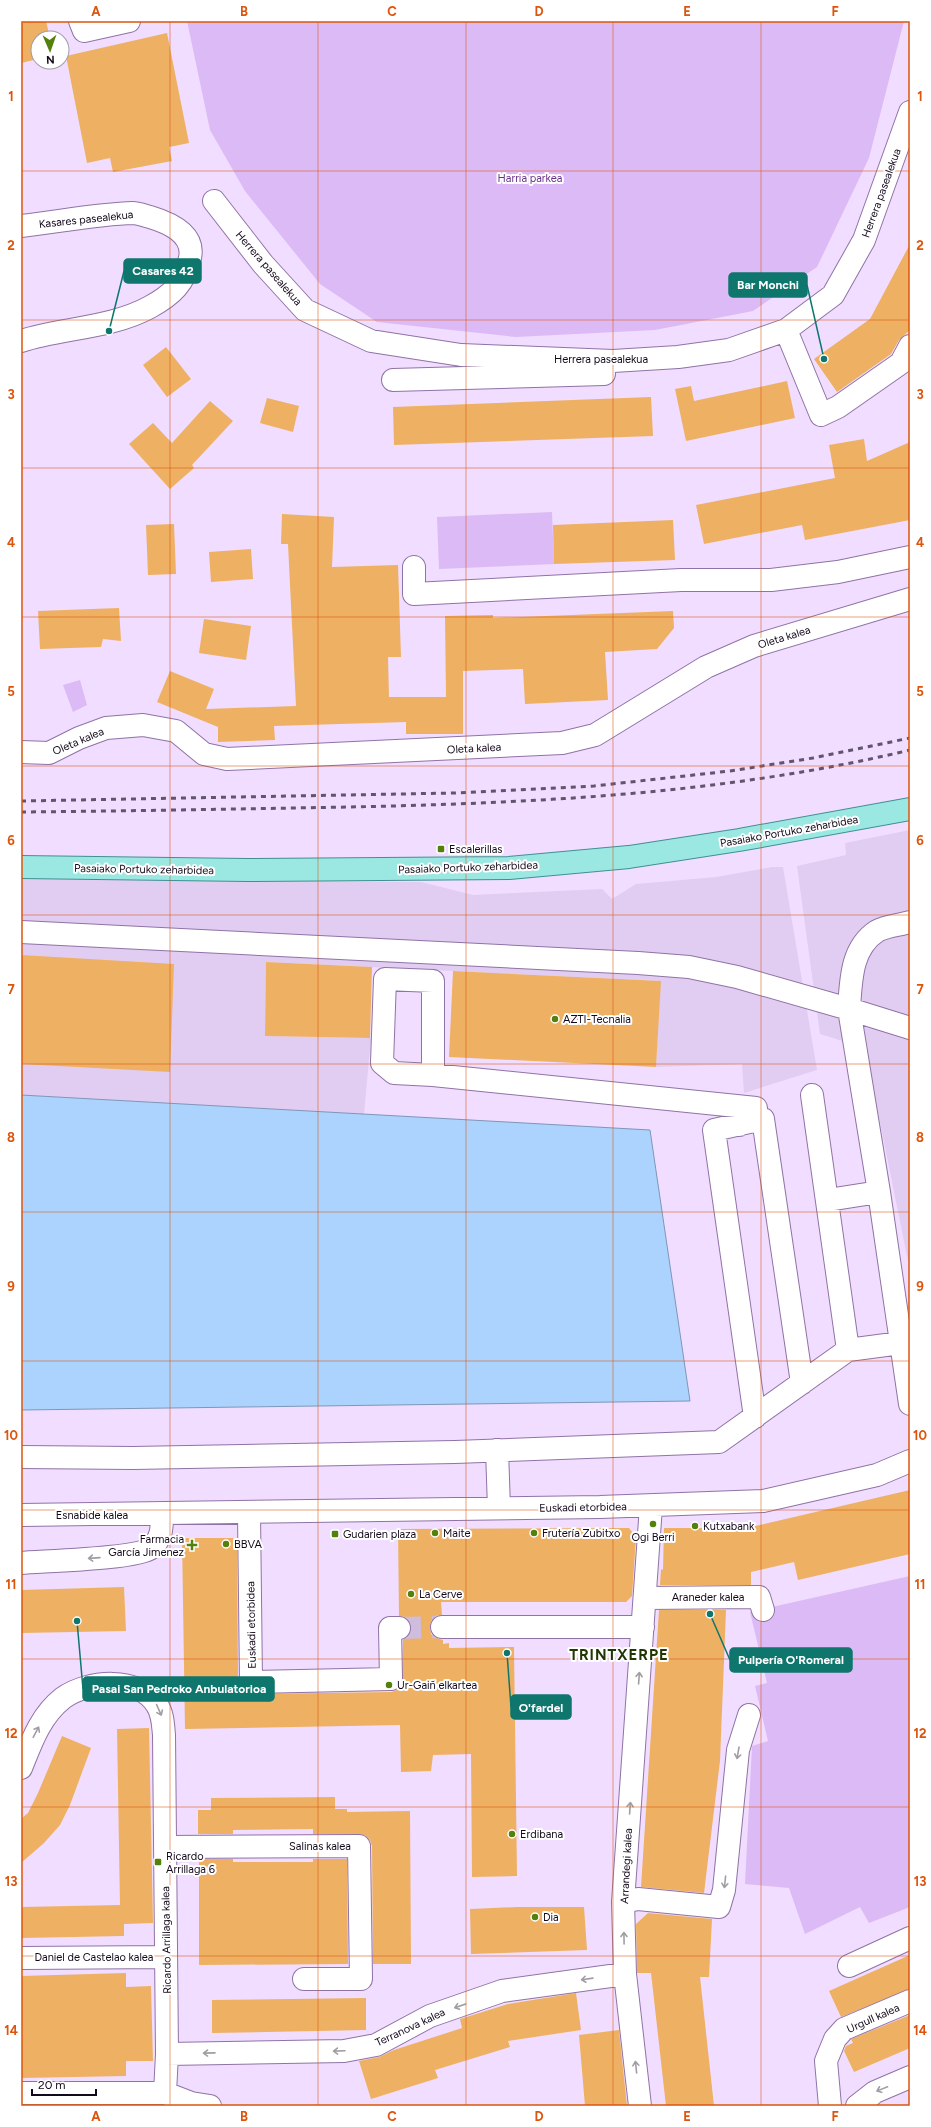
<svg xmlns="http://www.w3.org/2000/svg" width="931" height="2127" viewBox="0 0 931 2127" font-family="Figtree,sans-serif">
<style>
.built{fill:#e2cdf2}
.green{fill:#dcbaf5}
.water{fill:#acd3fd;stroke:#7e96b9}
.building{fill:#eeb063}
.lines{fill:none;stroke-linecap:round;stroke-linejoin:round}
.minor-tunnel{stroke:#cfbddd;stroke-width:22;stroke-dasharray:22 11;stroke-linecap:butt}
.minor-casing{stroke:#9073a5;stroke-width:24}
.major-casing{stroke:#409091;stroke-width:24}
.minor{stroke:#fff;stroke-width:22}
.major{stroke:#9be8e3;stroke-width:22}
.rail{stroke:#61546b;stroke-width:3;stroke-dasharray:5 5;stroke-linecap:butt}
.oneway{stroke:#a19da4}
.grid{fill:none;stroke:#dd550d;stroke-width:1;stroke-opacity:0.55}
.poi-dot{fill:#54810c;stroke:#fff;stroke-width:1.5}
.labels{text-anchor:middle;stroke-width:4;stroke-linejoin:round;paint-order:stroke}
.park-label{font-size:11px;fill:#69318c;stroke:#fff}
.street-label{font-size:11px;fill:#14091b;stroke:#fff}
.poi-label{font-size:11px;fill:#14091b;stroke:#fff;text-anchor:start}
.district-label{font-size:15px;font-weight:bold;letter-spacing:1px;fill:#223803;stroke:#fff}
.leader{fill:none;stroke:#0f766e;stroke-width:1.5}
.callout-dot{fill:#0f766e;stroke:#fff;stroke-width:1.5}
.callout{fill:#0f766e;stroke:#0f766e;stroke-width:1.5}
.callout-label{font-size:12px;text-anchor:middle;font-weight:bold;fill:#fff}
.neatline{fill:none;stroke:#dd550d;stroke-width:1.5}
.grid-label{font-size:13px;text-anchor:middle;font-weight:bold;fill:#dd550d}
</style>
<rect width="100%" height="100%" fill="#f0ddff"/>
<!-- built -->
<path class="built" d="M910 830V1271L865 1048 820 1034 797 866 846 855 845 843Z
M772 867H783L817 1070 744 1093 742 1064 656 1067 660 981 266 962 265 1036 371 1038 364 1114 21 1095V878L421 882 473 895 602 889 612 899 636 884 716 877Z"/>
<!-- green -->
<path class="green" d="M187 21H904L869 158 817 267 753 311 655 330 516 337 377 322 320 284 245 191 210 130Z
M552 512 554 564 439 569 437 517Z
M80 680 87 705 73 712 63 685Z
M910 1576V1907L869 1923 860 1907 805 1934 789 1888 745 1884 752 1746 768 1741 755 1686 767 1683 750 1612Z"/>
<!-- water -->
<path class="water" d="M21 1095 650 1130 690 1401 21 1410Z"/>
<!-- building -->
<path class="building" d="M21 21H46L50 38H38V59L21 63Z
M167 33 189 143 169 147 172 161 113 172 110 158 87 163 66 56Z
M910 244V330L899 340 891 354 837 392 814 359 870 319Z
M166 347 191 379 167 397 143 365Z
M787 381 795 418 686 441 675 389 691 386 694 401Z
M651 397 653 436 394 445 393 407Z
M267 398 299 406 293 432 260 423Z
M210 401 233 421 192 465 194 468 170 489 129 444 153 423 172 443Z
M864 439 867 461 910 442V520L805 540 802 525 704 544 696 505 835 478 829 445Z
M282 514 334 517 332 567 398 565 401 657H388L389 697H446L445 616 493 615V618L673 611 674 628 657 649 605 652 608 700 525 704 523 669 463 671V734H406V722L274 726 275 740 218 742V727L157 702 170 671 214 689 206 709 296 706 288 544H281Z
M673 520 675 560 554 564 553 525Z
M174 524 176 574 148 575 146 525Z
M251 549 253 579 211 582 209 552Z
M119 608 121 641 103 639 101 647 40 649 38 611Z
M204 619 251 626 246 660 199 653Z
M21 955 174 964 170 1072 21 1064Z
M266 962 372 967 370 1038 265 1036Z
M453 971 661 981 656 1067 449 1057Z
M910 1490V1554L798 1580 794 1562 751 1572V1585H660L661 1569 663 1570 664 1528H747Z
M629 1528 636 1537 632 1596 626 1602H441L442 1615 435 1616 431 1621 430 1627 431 1634 436 1638 443 1640V1644L449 1643V1648L514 1647 517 1876 472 1877 471 1754 433 1755 431 1771 401 1772 400 1725 185 1729 182 1538H237L238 1682 240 1688 245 1693 251 1694 391 1692 400 1689 402 1685 403 1640 410 1635 411 1628 410 1621 405 1617 399 1616 398 1529Z
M124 1587 126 1631 21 1633V1590Z
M659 1610H726L720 1761 704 1893 641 1887Z
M149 1728 153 1923 124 1924V1936L21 1938V1907L120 1905 117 1729Z
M62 1736 91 1748 70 1805 60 1825 44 1843 21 1863V1819L28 1813 38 1793Z
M335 1797V1809H347V1812L410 1811 411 1964H373L372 1846 370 1840 365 1835 359 1834H313V1829L233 1830V1834H198V1810H211V1798Z
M199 1859H233V1862H313V1859H347L348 1964 199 1965Z
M517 1907H584L587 1950 471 1954 470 1909Z
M648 1913 712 1919 709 1977H700L714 2106H666L651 1973H637L636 1924Z
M910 1955V1989L841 2017 829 1991Z
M126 1973V1987L151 1986 153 2061H126V2076L21 2078V1976Z
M576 1993 581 2030 508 2041 510 2047 435 2070 438 2078 371 2099 359 2061 379 2057 394 2050 462 2028 460 2019 508 2004Z
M366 1998V2030L212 2033V2000Z
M910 2015V2048L854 2072 844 2051 846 2046 853 2043 851 2039Z
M619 2030 627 2106H585L579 2035Z"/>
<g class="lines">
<!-- minor-tunnel -->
<path class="minor-tunnel" d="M399 1628 442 1627"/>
<defs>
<path id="minor" d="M80 21 84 31 129 21
M214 201 263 264 305 310 371 341 461 355 613 361 678 357 729 350 786 330 833 295 864 240 910 112
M21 226C58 222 96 214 133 213 138 213 145 216 150 217 170 223 195 234 190 258 185 283 172 295 150 307 112 328 62 328 21 341
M786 330 821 415 838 407 901 363 910 346
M393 380 604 374
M414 567V594L681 580H771L838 572 910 557
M21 752 49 753 79 738 106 728 143 725 176 731 204 754 227 759 562 743 595 735 706 667 754 646 910 599
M910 922C900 925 886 926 877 931 851 948 851 980 849 1009L910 1028
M21 932 638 963 689 967 737 977 849 1009 879 1192 910 1404
M433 1075V981L385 979 382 1063 394 1073 433 1075 756 1108 739 1125
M812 1095 848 1350
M828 1200 879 1192
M755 1417 714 1130 763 1119 802 1383
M497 1450 499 1508
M21 1457 133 1458 455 1452 719 1442 848 1350 901 1343
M249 1513 251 1682 391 1679 390 1628H399
M21 1515 600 1507 763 1501 877 1475 910 1461
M21 1563C44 1561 137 1559 151 1548 162 1539 162 1527 162 1515
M645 1598 759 1597 763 1610
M442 1627H643
M21 1768C31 1743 40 1716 63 1698 88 1680 139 1676 157 1705 163 1714 163 1725 164 1735L167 2054 165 2093
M165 1847 359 1846 361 1979H304
M623 1902 638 1899 719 1907 724 1890 738 1750 749 1715
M21 1958 166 1957
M849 1966 910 1938
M167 2054 344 2051 376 2045 430 2016 502 1991 625 1974
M21 2093H165L191 2103 210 2106
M640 2106 625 1974 623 1902 651 1506
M830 2106 826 2061 835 2039 844 2029 910 2001
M857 2106 875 2092 910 2077"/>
<path id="major" d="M21 867 247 870 509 868 629 857 739 840 910 809"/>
</defs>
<!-- minor casing -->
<use href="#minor" class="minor-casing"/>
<!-- major casing -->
<use href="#major" class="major-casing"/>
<!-- minor -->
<use href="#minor" class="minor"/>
<!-- major -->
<use href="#major" class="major"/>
<!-- rail -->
<path class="rail" d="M21 801 454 793 594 786 730 771 813 758 910 738
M21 812C130 811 239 809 349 807 537 803 726 794 910 750"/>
</g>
<!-- one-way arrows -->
<defs><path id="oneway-shaft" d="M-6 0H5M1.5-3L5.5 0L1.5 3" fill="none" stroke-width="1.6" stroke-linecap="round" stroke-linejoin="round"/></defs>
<g class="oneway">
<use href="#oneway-shaft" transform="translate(94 1558) rotate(176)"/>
<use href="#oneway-shaft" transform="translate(639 1678) rotate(-86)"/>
<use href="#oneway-shaft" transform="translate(159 1710) rotate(66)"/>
<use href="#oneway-shaft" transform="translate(36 1732) rotate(-62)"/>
<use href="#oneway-shaft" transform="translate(738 1753) rotate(100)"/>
<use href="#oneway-shaft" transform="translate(630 1808) rotate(-86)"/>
<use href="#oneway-shaft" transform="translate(725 1882) rotate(96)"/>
<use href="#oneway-shaft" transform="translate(624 1938) rotate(-91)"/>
<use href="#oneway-shaft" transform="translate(587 1979) rotate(172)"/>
<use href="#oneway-shaft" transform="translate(460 2006) rotate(161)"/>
<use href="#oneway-shaft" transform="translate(339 2051) rotate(178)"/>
<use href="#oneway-shaft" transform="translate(209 2053) rotate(179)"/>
<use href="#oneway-shaft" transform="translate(636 2067) rotate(-96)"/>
<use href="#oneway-shaft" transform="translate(882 2089) rotate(158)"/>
</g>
<!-- grid -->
<path class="grid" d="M170 21V2106M318 21V2106M466 21V2106M613 21V2106M761 21V2106M21 171H910M21 320H910M21 468H910M21 617H910M21 766H910M21 915H910M21 1064H910M21 1212H910M21 1361H910M21 1510H910M21 1659H910M21 1807H910M21 1956H910"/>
<!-- markers -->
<g class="poi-dot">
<rect x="437" y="845" width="8" height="8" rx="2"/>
<circle cx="555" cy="1019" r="4"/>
<circle cx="653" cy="1524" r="4"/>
<circle cx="695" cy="1526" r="4"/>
<circle cx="435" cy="1533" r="4"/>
<circle cx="534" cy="1533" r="4"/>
<rect x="331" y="1530" width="8" height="8" rx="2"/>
<circle cx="226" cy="1544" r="4"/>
<path d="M190 1539h4v4h4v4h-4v4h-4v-4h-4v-4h4z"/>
<circle cx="411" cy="1594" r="4"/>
<circle cx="389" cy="1685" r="4"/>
<circle cx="512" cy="1834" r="4"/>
<rect x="154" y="1858" width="8" height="8" rx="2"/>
<circle cx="535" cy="1917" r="4"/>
</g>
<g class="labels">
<!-- park labels -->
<g class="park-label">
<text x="530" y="182">Harria parkea</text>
</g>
<!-- street labels -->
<g class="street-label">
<text transform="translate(881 193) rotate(-70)" y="4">Herrera pasealekua</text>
<text transform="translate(86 219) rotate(-6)" y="4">Kasares pasealekua</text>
<text transform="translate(269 268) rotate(49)" y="4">Herrera pasealekua</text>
<text x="601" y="363">Herrera pasealekua</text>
<text transform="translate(784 637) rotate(-17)" y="4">Oleta kalea</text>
<text transform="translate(78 741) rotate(-23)" y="4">Oleta kalea</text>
<text transform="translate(474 748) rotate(-3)" y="4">Oleta kalea</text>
<text transform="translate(789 831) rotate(-10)" y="4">Pasaiako Portuko zeharbidea</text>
<text transform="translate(468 867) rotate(-2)" y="4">Pasaiako Portuko zeharbidea</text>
<text transform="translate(144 869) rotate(1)" y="4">Pasaiako Portuko zeharbidea</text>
<text transform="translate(583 1507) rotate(-1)" y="4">Euskadi etorbidea</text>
<text x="92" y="1519">Esnabide kalea</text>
<text x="708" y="1601">Araneder kalea</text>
<text transform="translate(251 1625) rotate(-91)" y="4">Euskadi etorbidea</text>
<text x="320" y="1850">Salinas kalea</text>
<text transform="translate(626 1866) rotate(-87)" y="4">Arrandegi kalea</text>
<text transform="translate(166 1940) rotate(-91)" y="4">Ricardo Arrillaga kalea</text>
<text x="94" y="1961">Daniel de Castelao kalea</text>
<text transform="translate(873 2018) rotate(-24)" y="4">Urgull kalea</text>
<text transform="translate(410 2027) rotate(-25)" y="4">Terranova kalea</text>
</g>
<!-- poi labels -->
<g class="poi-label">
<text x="449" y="853">Escalerillas</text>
<text x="563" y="1023">AZTI-Tecnalia</text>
<text x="703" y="1530">Kutxabank</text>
<text x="443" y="1537">Maite</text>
<text x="542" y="1537">Frutería Zubitxo</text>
<text x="343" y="1538">Gudarien plaza</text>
<text x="653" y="1541" text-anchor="middle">Ogi Berri</text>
<text x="184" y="1543" text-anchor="end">Farmacia<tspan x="184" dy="13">García Jimenez</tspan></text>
<text x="234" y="1548">BBVA</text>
<text x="419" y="1598">La Cerve</text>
<text x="397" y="1689">Ur-Gaiñ elkartea</text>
<text x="520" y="1838">Erdibana</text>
<text x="166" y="1860">Ricardo<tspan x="166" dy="13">Arrillaga 6</tspan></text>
<text x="543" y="1921">Dia</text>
</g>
<!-- district labels -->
<g class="district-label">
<text x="619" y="1660">TRINTXERPE</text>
</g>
</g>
<!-- callouts -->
<path class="leader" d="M109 331L124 271M824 359L807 285M710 1614L730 1660M77 1621L83 1689M507 1653L511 1707"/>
<g class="callout-dot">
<circle cx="109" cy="331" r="4"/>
<circle cx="824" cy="359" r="4"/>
<circle cx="710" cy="1614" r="4"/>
<circle cx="77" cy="1621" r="4"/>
<circle cx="507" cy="1653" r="4"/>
</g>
<g class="callout">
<rect x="124" y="259" width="77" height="24" rx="4"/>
<rect x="729" y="273" width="78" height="24" rx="4"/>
<rect x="730" y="1648" width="122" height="24" rx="4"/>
<rect x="83" y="1677" width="191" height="24" rx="4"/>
<rect x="511" y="1695" width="60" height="24" rx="4"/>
</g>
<g class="callout-label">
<text x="163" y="275">Casares 42</text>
<text x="768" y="289">Bar Monchi</text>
<text x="791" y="1664">Pulpería O'Romeral</text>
<text x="179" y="1693">Pasai San Pedroko Anbulatorioa</text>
<text x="541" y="1712">O'fardel</text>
</g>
<!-- border -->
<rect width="931" height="2127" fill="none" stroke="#ffffff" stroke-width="44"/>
<!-- north arrow -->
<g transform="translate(50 50) rotate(178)"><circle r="19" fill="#ffffff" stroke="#a19da4"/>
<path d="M0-3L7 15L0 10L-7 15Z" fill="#54810c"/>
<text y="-6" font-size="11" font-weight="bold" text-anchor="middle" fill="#14091b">N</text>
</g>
<!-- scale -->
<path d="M32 2089v6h64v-6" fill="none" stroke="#14091b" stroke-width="2"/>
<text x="38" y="2089" font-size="12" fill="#14091b" stroke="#ffffff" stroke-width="3" paint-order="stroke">20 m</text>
<rect x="22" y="22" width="887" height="2083" class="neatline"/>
<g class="grid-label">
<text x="96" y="16">A</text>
<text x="244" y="16">B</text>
<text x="392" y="16">C</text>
<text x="539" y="16">D</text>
<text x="687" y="16">E</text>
<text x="835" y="16">F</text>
<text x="11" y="101">1</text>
<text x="920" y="101">1</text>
<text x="11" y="250">2</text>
<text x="920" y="250">2</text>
<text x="11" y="399">3</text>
<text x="920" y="399">3</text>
<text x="11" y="547">4</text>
<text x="920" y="547">4</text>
<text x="11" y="696">5</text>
<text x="920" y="696">5</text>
<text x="11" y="845">6</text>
<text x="920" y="845">6</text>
<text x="11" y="994">7</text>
<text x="920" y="994">7</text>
<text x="11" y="1142">8</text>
<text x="920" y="1142">8</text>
<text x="11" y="1291">9</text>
<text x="920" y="1291">9</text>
<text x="11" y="1440">10</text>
<text x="920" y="1440">10</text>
<text x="11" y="1589">11</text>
<text x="920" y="1589">11</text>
<text x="11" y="1738">12</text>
<text x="920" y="1738">12</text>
<text x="11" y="1886">13</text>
<text x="920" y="1886">13</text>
<text x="11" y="2035">14</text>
<text x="920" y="2035">14</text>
<text x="96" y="2121">A</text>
<text x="244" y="2121">B</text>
<text x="392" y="2121">C</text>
<text x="539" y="2121">D</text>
<text x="687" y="2121">E</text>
<text x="835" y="2121">F</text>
</g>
</svg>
